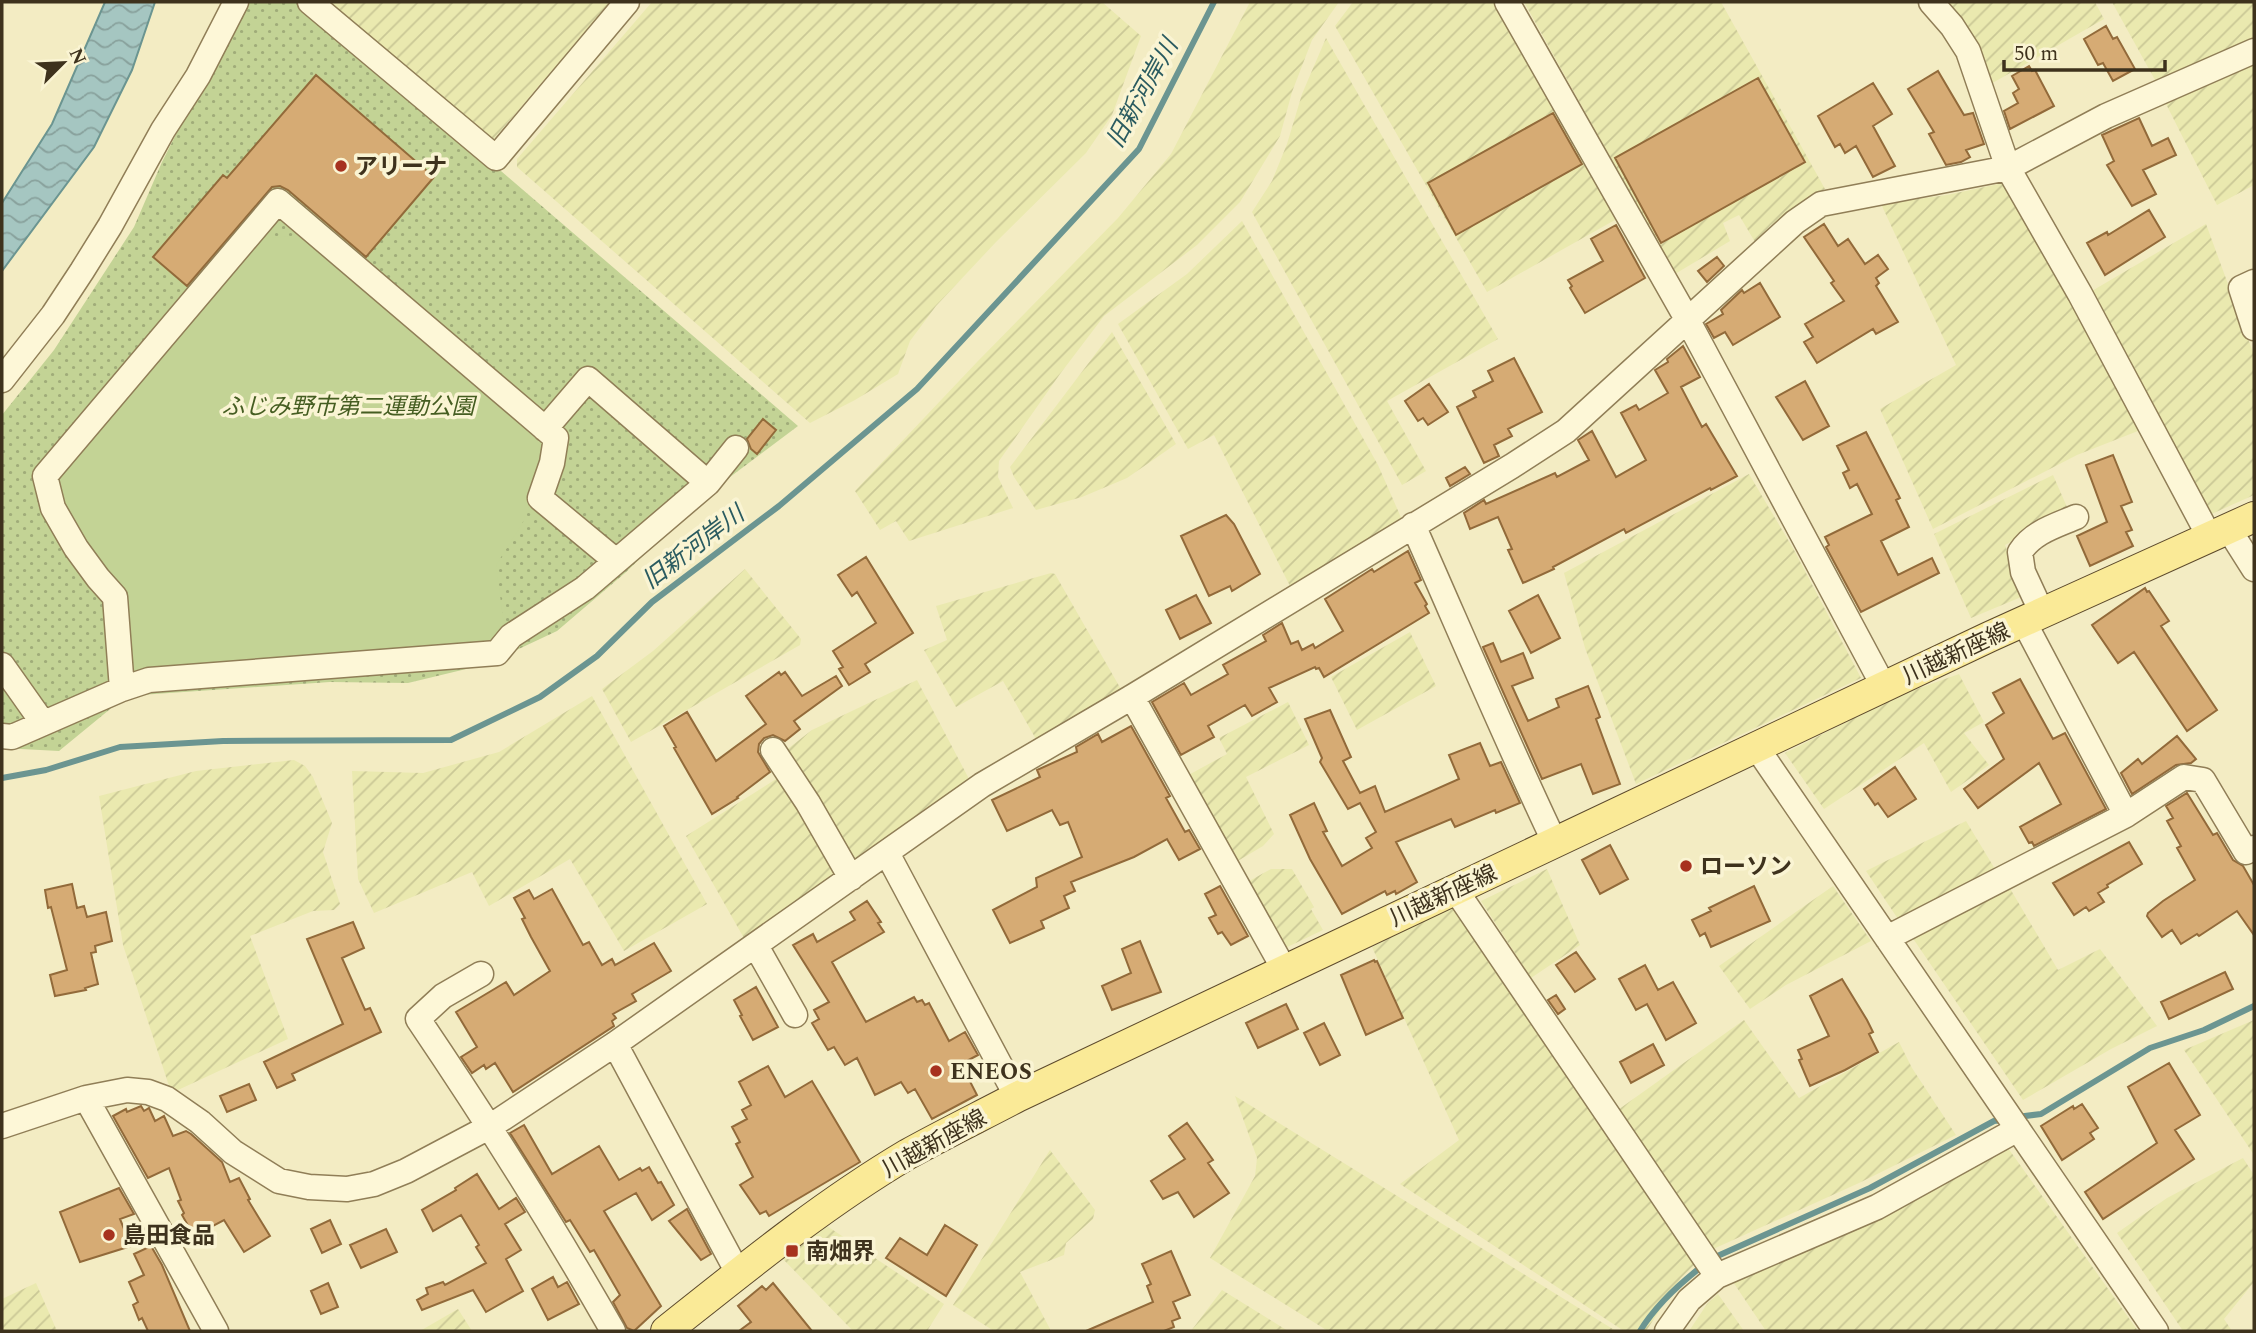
<svg xmlns="http://www.w3.org/2000/svg" width="2256" height="1333" viewBox="0 0 2256 1333" font-family="Spectral,'Noto Sans JP',serif">
<style>
.farmland{fill:url(#farmland-furrows)}
.green{fill:url(#green-dots)}
.pitch{fill:#c3d395}
.water{fill:url(#water-waves);stroke:#6b9591;stroke-width:2}
.lines{fill:none;stroke-linecap:round;stroke-linejoin:round}
.stream{stroke:#6b9591;stroke-width:6}
.building{fill:#d6ab74;stroke:#926a3a;stroke-width:2}
.minor-casing{stroke:#907e57;stroke-width:27}
.major-casing{stroke:#5d4a2c;stroke-width:32}
.minor{stroke:#fdf7d7;stroke-width:24}
.major{stroke:#faea97;stroke-width:30}
.poi-dot{fill:#a7321f;stroke:#faf4d3;stroke-width:2.5}
.labels{text-anchor:middle;stroke-width:7;stroke-linejoin:round;paint-order:stroke}
.poi-label{font-size:23px;font-weight:bold;fill:#3e321d;stroke:#faf4d3;text-anchor:start}
.park-label{font-size:23px;font-style:italic;fill:#455d21;stroke:#faf4d3}
.street-label{font-size:23px;fill:#3e321d;stroke:#faf4d3}
.water-label{font-size:24px;font-style:italic;fill:#2a5b60;stroke:#faf4d3}
</style>
<defs>
<pattern id="farmland-furrows" width="10" height="10" patternUnits="userSpaceOnUse" patternTransform="scale(1.75)"><rect width="10" height="10" fill="#eae9af"/><path d="M-1 1l2-2M0 10L10 0M9 11l2-2" fill="none" stroke="#cac896"/></pattern>
<pattern id="green-dots" width="8" height="8" patternUnits="userSpaceOnUse" patternTransform="scale(1.75)"><rect width="8" height="8" fill="#c3d395"/><path d="M2 2h.1M6 6h.1" fill="none" stroke="#a0ac79" stroke-width="1.8" stroke-linecap="round"/></pattern>
<pattern id="water-waves" width="16" height="10" patternUnits="userSpaceOnUse" patternTransform="scale(1.75)"><rect width="16" height="10" fill="#a5c6c1"/><path d="M0 5q4-4 8 0t8 0" fill="none" stroke="#88a19c"/></pattern>
</defs>
<rect width="100%" height="100%" fill="#f3ecc3"/>
<!-- farmland -->
<path class="farmland" d="M322 2H610L492 141Z
M652 2H1102L1141 36 1112 115 1086 153 996 242 936 306 910 341 898 374 855 400 810 423 517 167V159Z
M1250 2H1339L1312 40 1292 92 1280 136 1240 202 1197 245 1104 316 1060 374 999 461 998 477 1013 508 909 541 896 521 880 530 855 491 977 362 1118 218 1171 154Z
M1353 2H1504L1622 216 1487 292 1335 26Z
M1524 2H1721L1825 189 1771 225 1755 242 1739 215 1723 223 1730 241 1675 274Z
M1938 2H2095L2104 19 1989 85Z
M2112 2H2254V39L2155 80Z
M1326 38 1498 339 1387 401 1426 471 1402 485 1252 212 1272 181 1287 144 1302 94Z
M2254 64V185L2217 205 2164 100Z
M2008 182 2143 429 2077 455 1933 529 1880 409 1956 365 1881 204 1947 195Z
M1242 221 1378 465 1403 522 1292 590 1214 435 1188 449 1118 324 1187 274Z
M2206 224 2254 355V495L2207 516 2085 295Z
M1112 332 1176 444 1127 478 1082 497 1036 510 1014 477 1010 467Z
M1749 474 1794 550 1861 678 1636 784 1585 648 1564 573Z
M2053 475 2067 507 2065 514 2005 545 2026 595 1971 618 1934 534Z
M745 569 801 639 800 645 631 742 602 689 653 651Z
M1051 573 1055 574 1122 691 1037 741 1003 681 956 707 924 650 947 640 936 606Z
M1410 632 1436 686 1357 730 1331 677Z
M1959 674 1984 722 1964 733 1989 765 1951 792 1924 743 1824 809 1785 753 1900 695Z
M917 680 968 777 969 784 857 858 848 857 785 751 812 730Z
M592 696 707 904 624 951 570 859 489 906 472 872 374 913 358 879 352 771 423 773 499 752Z
M1288 702 1309 745 1246 777 1274 834 1263 846 1231 865 1183 778 1227 754 1219 738Z
M294 760 305 766 313 777 332 823 323 852 340 904 334 910 313 911 250 936 288 1039 178 1090 169 1086 123 945 99 796 196 771Z
M784 774 838 872 745 940 686 836Z
M1966 821 1998 874 1900 922 1866 871Z
M1271 869H1292L1314 907 1311 909 1323 930 1281 950 1242 885Z
M1547 869 1580 945 1531 978 1481 901Z
M2008 885 2058 970 2100 949 2157 1026 2111 1049 2023 1100 1912 937Z
M1833 886 1871 941 1786 985 1750 1009 1719 966Z
M1454 906 1697 1262 1681 1278 1646 1331H1624L1400 1184 1459 1140 1372 947Z
M1744 1020 1799 1098 1899 1042 1912 1068 1956 1135 1859 1183 1711 1250 1615 1112Z
M2254 1020V1155L2184 1050Z
M1235 1096 1616 1331H1328L1210 1258 1255 1176 1257 1158Z
M2008 1148 2138 1331H1766L1733 1282Z
M1050 1150 1095 1210 1093 1219 1066 1243 1064 1255 1020 1272 1050 1329 1049 1331H994L953 1305Z
M2243 1158 2254 1175V1282L2224 1319 2232 1331H2183L2117 1233 2167 1198Z
M827 1226 944 1304 927 1331H853L781 1257Z
M36 1283 57 1331H2V1299Z
M1222 1290 1288 1331H1191Z
M1718 1294 1744 1331H1689L1707 1304Z
M458 1309 472 1331H420Z"/>
<!-- green -->
<path class="green" d="M243 2H304L798 426 706 495 625 573 557 631 487 664 408 683 330 682 126 696 59 751 2 748V415L54 350 134 227 162 162Z"/>
<!-- pitch -->
<path class="pitch" d="M306 235 548 441 533 497 522 524 496 565 505 633 494 647 139 677 126 666 123 593 83 550 54 480 257 239Z"/>
<!-- water -->
<path class="water" d="M105 2H155L132 70 94 147 2 271V203L52 124Z"/>
<g class="lines">
<!-- stream -->
<path class="stream" d="M2 778 46 770 120 747 223 741 451 740 540 697 597 656 652 602 779 506 917 389 1139 149 1214 2
M2017 1117 2041 1114 2150 1048 2204 1030 2254 1006
M1713 1258 1870 1188 1994 1121 2003 1120
M1640 1331C1656 1305 1680 1283 1705 1264"/>
</g>
<!-- building -->
<path class="building" d="M2106 26 2113 39 2117 37 2135 69 2113 81 2103 63 2098 65 2084 39Z
M2029 66 2032 71 2035 70 2054 106 2010 129 2004 111 2018 103 2013 93 2019 89 2012 76Z
M1938 71 1964 115 1973 113 1984 144 1966 150 1970 157 1961 162 1946 165 1929 134 1934 132 1908 89Z
M316 75 434 177 366 257 288 190 280 186 272 187 187 286 153 257 223 175 227 178Z
M1758 78 1805 162 1661 243 1615 158Z
M1873 83 1892 114 1873 126 1895 166 1873 177 1856 146 1845 153 1840 144 1835 147 1818 116Z
M1553 113 1582 164 1456 235 1428 183Z
M2139 118 2152 146 2168 138 2176 155 2143 170 2156 194 2132 206 2107 165 2114 161 2102 135Z
M2149 210 2165 237 2105 275 2087 243 2107 232 2108 235Z
M1824 224 1838 246 1848 239 1865 264 1878 255 1888 269 1876 278 1879 283 1876 286 1898 322 1876 334 1873 329 1817 363 1804 342 1813 337 1805 324 1844 301 1831 283 1834 281 1804 237Z
M1616 225 1645 278 1585 313 1570 288 1572 286 1568 280 1603 261 1591 239Z
M1717 257 1724 266 1707 282 1698 271Z
M1760 283 1780 317 1733 345 1725 332 1714 338 1706 324 1723 314 1721 310 1742 290 1744 293Z
M1683 346 1700 377 1681 387 1702 427 1706 424 1737 476 1711 490 1710 488 1626 533 1624 529 1553 567 1554 569 1523 583 1508 550 1512 549 1498 517 1470 529 1464 513 1484 500 1486 504 1555 473 1557 477 1589 460 1578 440 1592 431 1616 477 1646 460 1621 413 1636 405 1639 410 1668 393 1655 370 1668 362 1667 359Z
M1514 358 1542 412 1508 429 1512 436 1494 445 1499 456 1484 463 1457 407 1476 397 1473 391 1493 381 1488 371Z
M1805 381 1829 426 1803 440 1776 397Z
M1429 384 1448 412 1428 425 1423 418 1418 421 1405 401Z
M763 419 776 430 757 454 751 449 747 439Z
M1866 432 1900 498 1896 500 1909 527 1881 541 1898 575 1932 558 1939 573 1861 612 1826 547 1829 545 1825 537 1872 514 1857 484 1850 488 1843 473 1849 470 1837 446Z
M2113 455 2132 502 2121 506 2132 530 2126 532 2133 546 2090 566 2077 536 2107 522 2086 465Z
M1465 467 1470 474 1450 486 1446 478Z
M1226 515 1234 524 1260 574 1232 591 1230 586 1209 596 1181 536Z
M1408 551 1421 580 1415 583 1427 604 1425 606 1429 613 1324 677 1319 668 1316 669 1315 667 1269 688 1277 702 1252 716 1245 705 1208 726 1214 737 1181 755 1152 702 1184 683 1191 695 1228 674 1223 665 1266 641 1263 635 1282 623 1291 644 1298 641 1302 650 1313 644 1315 648 1343 631 1325 599 1372 569 1374 572Z
M866 557 913 633 865 664 870 672 849 685 839 669 843 667 833 651 876 623 857 592 852 596 838 575Z
M2145 588 2147 592 2149 591 2169 621 2161 626 2217 710 2187 731 2134 652 2118 663 2092 625Z
M1196 595 1211 623 1180 639 1166 610Z
M1538 595 1560 638 1531 653 1509 611Z
M1493 643 1501 662 1523 653 1533 678 1512 686 1528 721 1559 707 1556 699 1588 686 1600 717 1596 719 1620 784 1593 794 1581 764 1542 779 1483 647Z
M779 672 781 675 785 672 802 696 836 676 842 686 794 721 800 729 785 741 773 735 764 738 759 744 758 752 770 772 737 797 738 798 712 814 674 748 676 747 664 726 687 712 716 761 766 724 746 696Z
M2020 679 2053 739 2065 733 2106 809 2034 846 2032 842 2029 843 2020 827 2061 804 2039 763 1978 808 1964 789 2004 759 1986 725 2004 713 1993 693Z
M1330 710 1351 757 1343 761 1360 793 1375 786 1385 812 1459 779 1449 755 1480 743 1490 766 1501 762 1520 803 1496 813 1495 810 1455 827 1451 819 1396 842 1417 882 1396 894 1395 891 1387 895 1385 891 1342 914 1310 859 1290 815 1314 803 1327 831 1323 832 1342 866 1372 848 1366 838 1376 832 1360 803 1348 809 1320 762 1322 758 1305 719Z
M1131 726 1170 796 1166 798 1185 832 1189 830 1200 849 1179 860 1167 839 1134 857 1071 882 1075 891 1064 896 1069 908 1041 921 1044 928 1010 943 993 910 1037 887 1036 878 1082 857 1068 822 1060 825 1052 810 1007 831 992 800 1040 777 1037 770 1077 752 1076 747 1098 734 1102 742Z
M2177 736 2196 759 2191 763 2176 765 2132 794 2121 773 2138 759 2142 764Z
M1895 767 1916 799 1888 817 1878 803 1875 805 1864 789Z
M2187 793 2213 835 2217 833 2233 860 2243 866 2254 885V935L2237 911 2199 936 2197 934 2181 944 2172 930 2162 937 2147 916 2148 913 2163 901 2195 880 2177 848 2181 846 2167 821 2173 818 2166 806Z
M2129 842 2142 864 2107 885 2108 887 2098 893 2104 902 2089 911 2086 907 2074 915 2053 883Z
M1610 845 1628 879 1600 894 1582 860Z
M72 884 77 908 84 906 87 917 106 912 112 941 95 946 96 952 91 953 98 984 85 988 86 990 55 996 50 975 67 970 51 907 48 908 45 890Z
M1220 886 1248 936 1231 945 1222 932 1218 934 1209 918 1216 915 1205 894Z
M1754 886 1770 921 1711 947 1705 933 1700 936 1692 920 1711 911 1709 908Z
M552 889 583 945 589 942 602 965 612 959 615 965 654 943 671 971 632 994 636 1001 613 1014 616 1018 612 1021 614 1026 513 1092 495 1063 486 1069 484 1065 472 1073 461 1057 477 1047 456 1012 506 982 514 995 550 971 531 937 522 919 525 918 514 898 529 890 534 899Z
M867 901 881 922 878 923 884 932 832 962 866 1022 914 997 917 1002 922 1000 925 1005 929 1003 949 1041 965 1032 978 1055 961 1064 977 1095 932 1119 915 1089 908 1093 901 1082 875 1095 857 1058 845 1065 834 1047 828 1050 812 1023 819 1019 814 1010 829 1002 793 945 813 934 817 942 855 920 850 912Z
M353 922 364 948 342 958 365 1010 370 1008 381 1032 292 1074 295 1080 277 1088 264 1062 343 1024 307 939Z
M1140 941 1161 992 1112 1010 1102 986 1131 973 1122 949Z
M1576 952 1595 979 1575 992 1556 965Z
M1374 960 1375 962 1377 961 1403 1018 1366 1035 1341 975Z
M1645 965 1658 990 1673 982 1696 1023 1666 1040 1647 1004 1636 1010 1619 979Z
M2225 972 2233 989 2169 1019 2161 1002Z
M1842 979 1867 1020 1873 1032 1869 1034 1878 1052 1845 1070 1810 1086 1799 1060 1802 1059 1798 1050 1829 1036 1810 996Z
M756 987 778 1027 753 1040 740 1016 742 1015 734 1000Z
M1556 995 1565 1009 1558 1014 1548 1000Z
M1286 1004 1298 1029 1258 1048 1246 1023Z
M1324 1023 1340 1055 1320 1065 1304 1033Z
M1653 1044 1664 1065 1631 1083 1620 1062Z
M2169 1063 2200 1115 2175 1130 2194 1159 2103 1219 2085 1192 2157 1143 2128 1087Z
M768 1066 785 1097 812 1081 860 1162 769 1216 766 1211 760 1214 740 1185 753 1177 736 1144 740 1142 732 1127 747 1119 742 1110 751 1105 739 1082Z
M249 1084 256 1100 227 1112 220 1096Z
M2082 1104 2098 1128 2090 1133 2094 1139 2062 1160 2041 1126 2073 1106 2074 1109Z
M141 1106 144 1111 149 1108 155 1121 164 1116 173 1136 186 1131 191 1134 222 1162 230 1182 239 1178 250 1199 248 1200 270 1236 244 1252 224 1220 194 1236 182 1215 184 1213 178 1201 181 1200 169 1168 148 1178 113 1116 126 1109 127 1112Z
M1187 1123 1213 1160 1208 1163 1229 1193 1194 1217 1178 1192 1163 1199 1151 1181 1185 1159 1169 1136Z
M524 1125 552 1174 599 1146 619 1180 640 1168 642 1171 649 1167 658 1183 661 1182 674 1205 652 1220 636 1193 604 1211 661 1306 634 1331 627 1328 613 1302 620 1295 594 1250 590 1252 570 1220 566 1222 510 1133Z
M477 1174 499 1209 516 1198 525 1212 505 1224 521 1250 506 1259 523 1291 486 1312 473 1290 422 1310 417 1300 428 1294 426 1288 443 1282 445 1285 486 1263 476 1247 479 1245 461 1215 433 1231 422 1210 456 1190 455 1188Z
M119 1188 134 1214 120 1219 131 1246 80 1262 60 1212Z
M687 1209 711 1254 701 1260 669 1221Z
M330 1220 341 1244 322 1253 311 1229Z
M945 1225 977 1245 946 1296 886 1258 900 1238 927 1255Z
M386 1229 397 1252 361 1268 350 1245Z
M151 1246 162 1265 190 1331H148L142 1318 139 1320 133 1305 138 1302 129 1282 144 1275 134 1254Z
M1171 1251 1190 1295 1173 1302 1180 1318 1172 1321 1174 1327 1164 1331H1086L1153 1302 1147 1286 1151 1284 1142 1264Z
M553 1277 558 1287 567 1282 579 1304 548 1320 532 1289Z
M328 1283 338 1307 321 1314 311 1291Z
M773 1283 812 1331H739L751 1322 738 1306 762 1286 766 1290Z"/>
<g class="lines">
<defs>
<path id="minor" d="M310 2 496 158 627 2
M1507 2 1687 319 1884 687
M1931 2 1952 26 1968 51 2008 168 2080 294 2209 536
M2254 282 2241 288 2254 328
M2 380 53 315 82 271 110 226 163 130 198 76 236 2
M545 429 588 379 708 483
M1413 525C1460 631 1505 738 1555 843
M2228 528 2254 569
M2042 613 2023 572 2020 552C2033 532 2055 526 2076 517
M2 665 43 723
M122 689 115 597 98 578 76 548 53 508 45 476 278 201 556 438 552 463 540 498 616 561
M1132 697 1284 969
M2 736 12 737 122 689 149 680 497 653 511 636 585 588 708 483 736 448
M1757 748 2156 1331
M773 750 808 803 851 878
M2126 815 2184 777 2203 780 2246 852 2254 848
M887 853 1017 1097
M1455 889 1717 1276
M1887 938 2126 815 2024 622
M756 946 795 1015
M481 974 443 996 418 1019C487 1121 552 1224 613 1331
M615 1044 738 1273
M86 1098 216 1331
M2 1126 86 1098 127 1090 148 1092 167 1099 200 1122 233 1152 279 1181 309 1187 347 1189 374 1184 406 1171 491 1126 615 1044 982 785 1132 697 1512 466 1566 431 1795 222 1821 204 2008 168 2106 116 2254 51
M1667 1331 1689 1300 1717 1276 1877 1207 2018 1129"/>
<path id="major" d="M666 1331C744 1269 822 1205 908 1154 944 1134 981 1116 1017 1097L1989 637 2254 517"/>
</defs>
<!-- minor casing -->
<use href="#minor" class="minor-casing"/>
<!-- major casing -->
<use href="#major" class="major-casing"/>
<!-- minor -->
<use href="#minor" class="minor"/>
<!-- major -->
<use href="#major" class="major"/>
</g>
<!-- markers -->
<g class="poi-dot">
<circle cx="341" cy="166" r="7"/>
<circle cx="1686" cy="866" r="7"/>
<circle cx="936" cy="1071" r="7"/>
<circle cx="109" cy="1235" r="7"/>
<rect x="785" y="1244" width="14" height="14" rx="3.5"/>
</g>
<g class="labels">
<!-- poi labels -->
<g class="poi-label">
<text x="355" y="174">アリーナ</text>
<text x="1700" y="874">ローソン</text>
<text x="950" y="1079">ENEOS</text>
<text x="123" y="1243">島田食品</text>
<text x="806" y="1259">南畑界</text>
</g>
<!-- park labels -->
<g class="park-label">
<text x="348" y="414">ふじみ野市第二運動公園</text>
</g>
<!-- street labels -->
<g class="street-label">
<text transform="translate(1956 653) rotate(-25)" y="8">川越新座線</text>
<text transform="translate(1443 895) rotate(-25)" y="8">川越新座線</text>
<text transform="translate(934 1143) rotate(-29)" y="8">川越新座線</text>
</g>
<!-- water labels -->
<g class="water-label">
<text transform="translate(1142 93) rotate(-61)" y="8">旧新河岸川</text>
<text transform="translate(693 547) rotate(-37)" y="8">旧新河岸川</text>
</g>
</g>
<!-- border -->
<rect width="2256" height="1333" fill="none" stroke="#3e321d" stroke-width="7"/>
<!-- north arrow -->
<g transform="translate(63 63) rotate(66)" stroke="#faf4d3" stroke-width="5" paint-order="stroke">
<path d="M0-5L12 26L0 18L-12 26Z" fill="#3e321d"/>
<text y="-10" font-size="19" font-weight="bold" text-anchor="middle" fill="#3e321d">N</text>
</g>
<!-- scale -->
<path d="M2004 60v10h161v-10" fill="none" stroke="#3e321d" stroke-width="3.5"/>
<text x="2014" y="60" font-size="21" fill="#3e321d" stroke="#faf4d3" stroke-width="5" paint-order="stroke">50 m</text>
</svg>
